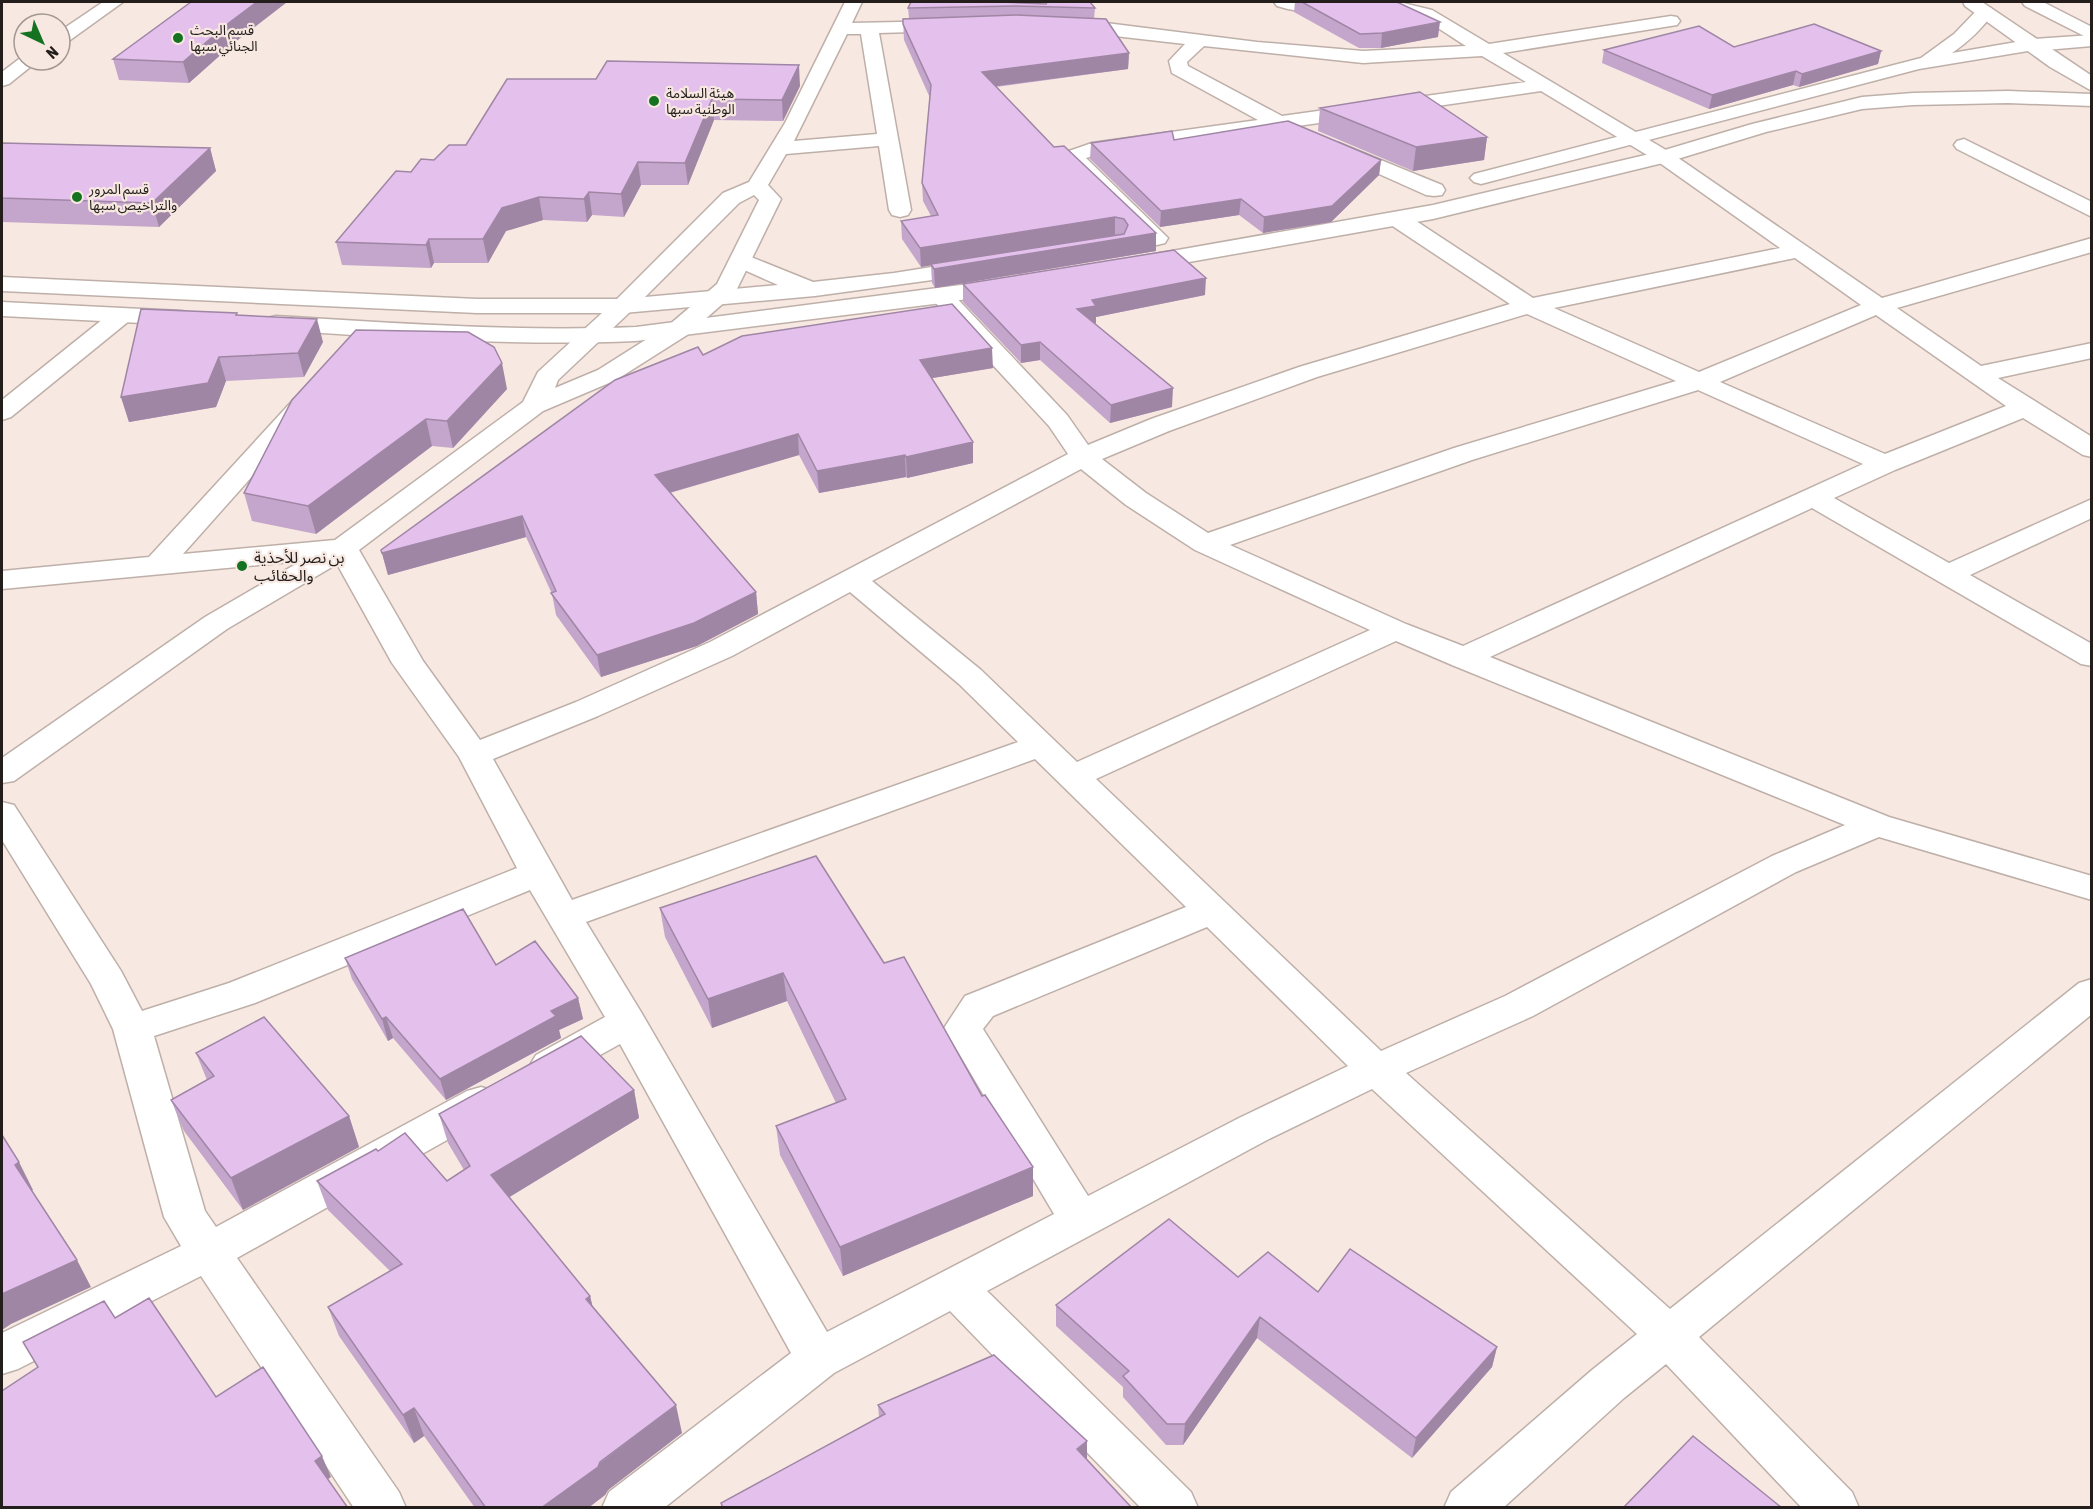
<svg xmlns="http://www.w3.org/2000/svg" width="2093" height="1509" viewBox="0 0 2093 1509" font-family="'Asap Condensed','Noto Sans Arabic',sans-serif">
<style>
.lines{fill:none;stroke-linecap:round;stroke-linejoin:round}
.minor-casing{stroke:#beb0a9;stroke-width:3}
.tertiary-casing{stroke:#beb0a9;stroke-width:3}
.secondary-casing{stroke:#beb0a9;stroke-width:3}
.primary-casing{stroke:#beb0a9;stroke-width:3}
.minor{fill:#fff;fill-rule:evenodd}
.tertiary{fill:#fff;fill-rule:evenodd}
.secondary{fill:#fff;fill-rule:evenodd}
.primary{fill:#fff;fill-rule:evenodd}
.wall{fill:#c4a5cb}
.shaded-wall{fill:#a086a5}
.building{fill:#e4c0ec;stroke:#a086a5;stroke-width:1.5}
.poi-dot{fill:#157220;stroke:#f7e8e1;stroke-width:2}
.labels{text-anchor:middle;stroke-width:4.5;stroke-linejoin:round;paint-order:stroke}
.far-poi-label{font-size:14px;fill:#231e1b;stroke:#f7e8e1;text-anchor:start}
.poi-label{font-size:16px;fill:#231e1b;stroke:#f7e8e1;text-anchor:start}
</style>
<rect width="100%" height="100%" fill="#f7e8e1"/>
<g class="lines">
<defs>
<path id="minor" d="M103 2H123L66 43 60 44V31Z
M845 2H862L852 23 947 21 953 22 956 26 953 30 947 31 879 33 911 210 908 215 900 217 892 215 889 210 879 146 786 154 768 185 781 199 735 293 687 335 616 380 543 411 359 550 423 661 480 740 576 702 710 642 1068 454 1049 426 934 301 930 296 934 291 942 289 950 291 1067 415 1088 445 1151 419 1299 367 1510 304 1391 225 1388 220 1391 215 1399 213 1407 215 1533 298 1780 248 1657 161 1541 91 1096 155 1086 158 1168 238 1165 243 1157 245 1149 243 1068 165 1065 161 1069 151 1092 143 1258 120 1172 73 1169 61 1185 44 1062 30 1059 26 1062 22 1090 21 1257 42 1363 51 1466 46C1448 35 1429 20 1409 15 1365 3 1321 20 1277 6L1274 2 1403 3 1432 10 1489 44 1671 16 1677 17 1680 21 1677 25 1503 53 1671 153 1882 298 2092 238V252L1897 308 1981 366 2092 343V358L1998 378 2092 437V457L2083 455 2023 418 1895 470 1834 498 1949 563 2092 499V518L1970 575 2092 644V666L2081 664 1812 508 1490 657 1889 817 2092 876V900L1879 837 1796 872 1533 1016 1406 1073 1670 1309 2079 983 2092 979V1014L1699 1337 1852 1492 1859 1508H1802L1666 1364 1624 1398 1503 1508H1444L1451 1492 1592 1370 1637 1334 1372 1089 1267 1140 987 1291 1191 1492 1198 1508H1141L950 1311 834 1373 664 1508H602L609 1492 791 1353 620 1044 564 1075 550 1080 536 1075 530 1065 536 1055 605 1017 530 890 255 1003 154 1036 205 1211 216 1227 467 1091 481 1087 495 1091 501 1102 495 1113 237 1258 399 1492 406 1508H354L201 1276 18 1369 2 1374V1333L181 1246 164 1217 113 1029 91 984 2 840V802L14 805 121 971 142 1011 229 983 517 868 459 757 392 663 337 564 227 629 14 781 2 783V758L205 617 301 561 2 589V571L149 557 294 399 303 396 312 399 316 404 312 409 183 554 335 540 523 402 538 372 615 301 723 193 749 182 785 123ZM847 34H861L877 134 794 141ZM1204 46 1363 63 1482 56 1526 82 1282 116 1188 66 1187 62ZM754 195 759 200 717 284 669 325 598 370 555 388 558 380 631 311 739 203ZM1795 258 1861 305 1699 372 1554 308ZM1527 314 1676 381 1454 448 1208 533 1146 493 1102 459 1169 431 1317 377ZM1876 315 2006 406 1885 454 1720 382ZM1698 390 1863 464 1463 646 1406 624 1230 545 1472 460ZM1081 469 1126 505 1195 550 1370 630 1077 762 981 670 872 581ZM850 592 959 684 1018 742 572 900 493 759 598 716 732 656ZM1396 641 1452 665 1845 825 1772 856 1505 996 1381 1051 1096 779ZM1035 759 1186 907 965 996 944 1028 1054 1214 827 1332 641 1012 586 922ZM1207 927 1348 1066 1239 1118 1088 1196 983 1029 993 1016Z
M23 56 24 60H39L9 84 2 86V72Z
M1964 139 2092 202V217L1957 149 1954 145 1957 141Z
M1339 143 1442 185 1445 190 1442 195 1434 196 1426 195 1332 153 1329 149 1332 145Z
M121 309 129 311 133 316 129 321 11 417 2 420V400L113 311Z"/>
<path id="tertiary" d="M2092 35V46L2034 51 2028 49 2025 45 2028 41 2034 39Z"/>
<path id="secondary" d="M1963 2H1982L2092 76V91L2050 67 1965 6Z
M2022 2H2043L2092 27V40L2025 6Z"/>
<path id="primary" d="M1985 7 1991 8 1994 12C1983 28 1968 42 1952 53L2034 39 2040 41 2043 45 2040 49 1919 69 1481 184 1474 182 1470 178 1474 174 1921 58 1954 34 1979 8Z
M2008 91 2092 94V106L2008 103 1913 105 1862 109 1766 132 1671 161 1433 219 1138 271 1130 269 1127 264 1130 259 1138 257 1433 205 1658 152 1752 124 1862 97 1913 93Z
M741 253 813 282 894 273 976 260 984 262 987 267 984 272 976 274 815 296 623 313H477L2 291V277L477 299H623L778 285 733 265 730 260 733 255Z
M1007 279 1015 281 1019 286 1015 291 942 303 636 341C517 346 395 338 276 330L267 328 264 323 267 318 276 316C395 323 516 332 636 327Z
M2 302 182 311 190 313 194 318 190 323 182 325 2 316Z"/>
</defs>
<!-- minor casing -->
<use href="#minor" class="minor-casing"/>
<!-- tertiary casing -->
<use href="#tertiary" class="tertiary-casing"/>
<!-- secondary casing -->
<use href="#secondary" class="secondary-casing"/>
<!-- primary casing -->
<use href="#primary" class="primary-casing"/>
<!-- minor -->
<use href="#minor" class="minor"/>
<!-- tertiary -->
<use href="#tertiary" class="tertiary"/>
<!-- secondary -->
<use href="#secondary" class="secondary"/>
<!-- primary -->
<use href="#primary" class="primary"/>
</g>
<!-- wall -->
<path class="wall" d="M191 2H287L235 42 189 83 119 80 113 59Z
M911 2 1095 8 1094 19 1129 53 1128 69 996 87 1054 147 1156 233V251L935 288 932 283 931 265 921 267 902 239 901 221 931 216 923 201 922 183 930 98 904 40 903 19 909 18 908 8Z
M1295 2H1397L1438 37 1381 48H1359L1294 12Z
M1734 47 1881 51 1878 64 1799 87 1793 85 1709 109 1602 63 1604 50Z
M507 79 800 86 783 121 714 120 688 185H641L624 217 592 215 587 222 543 220 506 231 488 263H434L431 268 342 265 336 242 411 172 434 160 466 145Z
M1320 108 1487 137 1484 160 1413 171 1318 131Z
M1174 140 1381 160 1379 175 1331 222 1263 233 1239 215 1160 227 1090 159 1091 143Z
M2 143 210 148 216 171 159 227 2 222Z
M963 284 1205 295 1096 317V323H1095L1172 407 1110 423 1040 360 1021 363 963 302Z
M237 313 238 315 323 342 304 377 226 381 216 407 129 422 121 397Z
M703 355 993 368 932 378 973 442V463L907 478 906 477 819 493 799 455 670 493 756 592 758 614 697 646 601 677 556 615 552 594 526 537 388 575 381 550Z
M507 389 453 448 432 446 316 534 252 521 244 493 292 400Z
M816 856 1033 1196 843 1276 780 1155 776 1126 836 1103 787 1001 712 1028 665 937 660 908Z
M345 958 496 965 578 998 583 1019 559 1030 561 1038 446 1100 393 1038 388 1041 352 979Z
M196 1053 349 1116 359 1147 243 1210 184 1131 171 1100 207 1080Z
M634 1090 639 1118 509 1197 590 1296 593 1308 682 1433 608 1490 605 1495 588 1508H475L424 1436 414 1443 339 1336 328 1307 390 1271 328 1210 317 1181 378 1151 447 1181 464 1170 448 1143 439 1114Z
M1238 1277 1318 1292 1497 1347 1492 1367 1412 1458 1257 1338 1183 1445H1166L1123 1397V1387L1056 1326V1305Z
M878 1405 1087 1459 1132 1508H722L721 1503 879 1417Z"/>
<!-- shaded-wall -->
<path class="shaded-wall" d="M257 2H287L235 42 189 83 183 62 230 22Z
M1440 22 1438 37 1381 48 1382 33Z
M1881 51 1878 64 1799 87 1802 74Z
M1129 53 1128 69 982 88V72Z
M799 65 800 86 783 121 782 100Z
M1796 71 1793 85 1709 109 1712 95Z
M712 99 714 120 688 185 685 163Z
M1487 137 1484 160 1413 171 1416 147Z
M210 148 216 171 159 227 152 203Z
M1381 160 1379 175 1331 222 1263 233 1264 217Z
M638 162 641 185 624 217 621 194Z
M589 192 592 215 587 222 584 199Z
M539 197 543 220 506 231 488 263 483 239 502 208Z
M1241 199 1239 215 1160 227 1161 211Z
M1115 217V236L921 267 920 248Z
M1156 233V251L935 288 934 269Z
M429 239 434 263 431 268 426 245Z
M1206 278 1205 295 1096 317V323L1077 326V309L1092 300Z
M317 319 323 342 304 377 298 353Z
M1040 342V360L1021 363V345Z
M992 348 993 368 921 380 920 360Z
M219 357 226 381 216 407 129 422 121 397Z
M502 363 507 389 453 448 447 421Z
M1173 388 1172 407 1110 423 1111 405Z
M426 419 432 446 316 534 308 506Z
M798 434 799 455 658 496 655 475Z
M973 442V463L907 478 906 457Z
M905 455 906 477 819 493 817 471Z
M522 516 526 537 388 575 382 553Z
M756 592 758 614 697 646 601 677 597 655Z
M783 973 787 1001 712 1028 708 999Z
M578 998 583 1019 559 1030 561 1038 446 1100 440 1079 551 1011Z
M386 1017 393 1038 388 1041 382 1019Z
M634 1090 639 1118 498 1204 491 1175Z
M349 1116 359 1147 243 1210 231 1178Z
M19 1162 33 1190 29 1192 15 1165Z
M1033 1167V1196L843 1276 840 1247Z
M77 1260 91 1287 11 1324 2 1330V1294Z
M590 1296 597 1325 586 1299Z
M1260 1317 1257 1338 1183 1445 1185 1424Z
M1497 1347 1492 1367 1412 1458 1416 1438Z
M676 1405 682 1433 608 1490 605 1495 588 1508H541Z
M414 1408 424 1436 414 1443 403 1415Z
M1087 1441V1465L1077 1449Z
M322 1456 331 1477 324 1482 315 1461Z"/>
<!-- building -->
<path class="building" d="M191 2H257L230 22 183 62 113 59Z
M911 2H1002L1046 4 1047 2H1090L1095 8 1016 6 908 8Z
M1302 2H1397L1440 22 1382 33 1360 34Z
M1016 15 1106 19 1129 53 982 72 1054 147 1064 146 1156 233 934 269 931 264 1124 234 1128 225 1124 219 1115 217 920 248 901 221 938 215 922 183 931 85 903 24V19Z
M1814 24 1881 51 1802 74 1796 71 1712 95 1604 50 1699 26 1734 47Z
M607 61 799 65 782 100 712 99 685 163 638 162 621 194 589 192 584 199 539 197 502 208 483 239H429L426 245 336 242 396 171 411 172 421 159 434 160 449 145H466L507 79H596Z
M1420 92 1487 137 1416 147 1320 108Z
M1288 121 1381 160 1332 206 1264 217 1241 199 1161 211 1091 143 1172 131 1174 140Z
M2 143 210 148 152 203 2 198Z
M1174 250 1206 278 1092 300 1096 306 1077 309 1173 388 1111 405 1040 342 1021 345 963 284Z
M952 304 992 348 920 360 973 442 906 457 905 455 817 471 798 434 655 475 756 592 694 623 597 655 551 593 556 591 522 516 382 553 381 550 615 380 698 347 703 355 742 336Z
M141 309 237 313 236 315 317 319 298 353 219 357 208 383 121 397Z
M356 330 468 332 494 347 502 363 447 421 426 419 308 506 244 493 292 400Z
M816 856 884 963 904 957 982 1096 985 1095 1033 1167 840 1247 776 1126 846 1099 783 973 708 999 660 908Z
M463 909 496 965 535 941 578 998 551 1011 556 1016 440 1079 386 1017 382 1019 345 958Z
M264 1017 349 1116 231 1178 171 1100 214 1076 196 1053Z
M581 1036 634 1090 491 1175 590 1296 586 1299 676 1405 600 1462 598 1467 541 1508H486L414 1408 403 1415 328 1307 402 1264 317 1181 376 1149 378 1151 405 1133 447 1181 470 1166 439 1114Z
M2 1135 19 1162 15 1165 77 1260 2 1294Z
M1169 1219 1238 1277 1268 1252 1318 1292 1350 1249 1497 1347 1416 1438 1260 1317 1185 1424H1167L1123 1376 1129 1371 1056 1305Z
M149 1298 216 1397 263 1367 322 1456 315 1461 348 1508H2V1391L38 1367 23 1342 104 1301 115 1318Z
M994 1355 1087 1441 1077 1449 1132 1508H723L721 1503 885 1414 878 1405Z
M1693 1436 1782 1508H1623Z"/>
<!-- markers -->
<g class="poi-dot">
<circle cx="178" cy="38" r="6"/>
<circle cx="654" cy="101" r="6"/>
<circle cx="77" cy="197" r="6"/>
<circle cx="242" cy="566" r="6"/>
</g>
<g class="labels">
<!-- far-poi labels -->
<g class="far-poi-label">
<text x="190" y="35">قسم البحث<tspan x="190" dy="16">الجنائي سبها</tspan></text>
<text x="666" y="98">هيئة السلامة<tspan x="666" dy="16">الوطنية سبها</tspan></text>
<text x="89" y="194">قسم المرور<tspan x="89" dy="16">والتراخيص سبها</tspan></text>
</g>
<!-- poi labels -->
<g class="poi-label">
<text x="254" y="563">بن نصر للأحذية<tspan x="254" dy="18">والحقائب</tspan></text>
</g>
</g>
<!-- border -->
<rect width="2093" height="1509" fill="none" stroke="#231e1b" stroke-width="6"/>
<!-- north arrow -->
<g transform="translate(42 42) rotate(136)"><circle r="28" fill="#f7e8e1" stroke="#a29792" stroke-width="1.5"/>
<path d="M0-4.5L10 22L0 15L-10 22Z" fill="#157220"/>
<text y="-9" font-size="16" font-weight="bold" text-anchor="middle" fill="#231e1b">N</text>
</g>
</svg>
